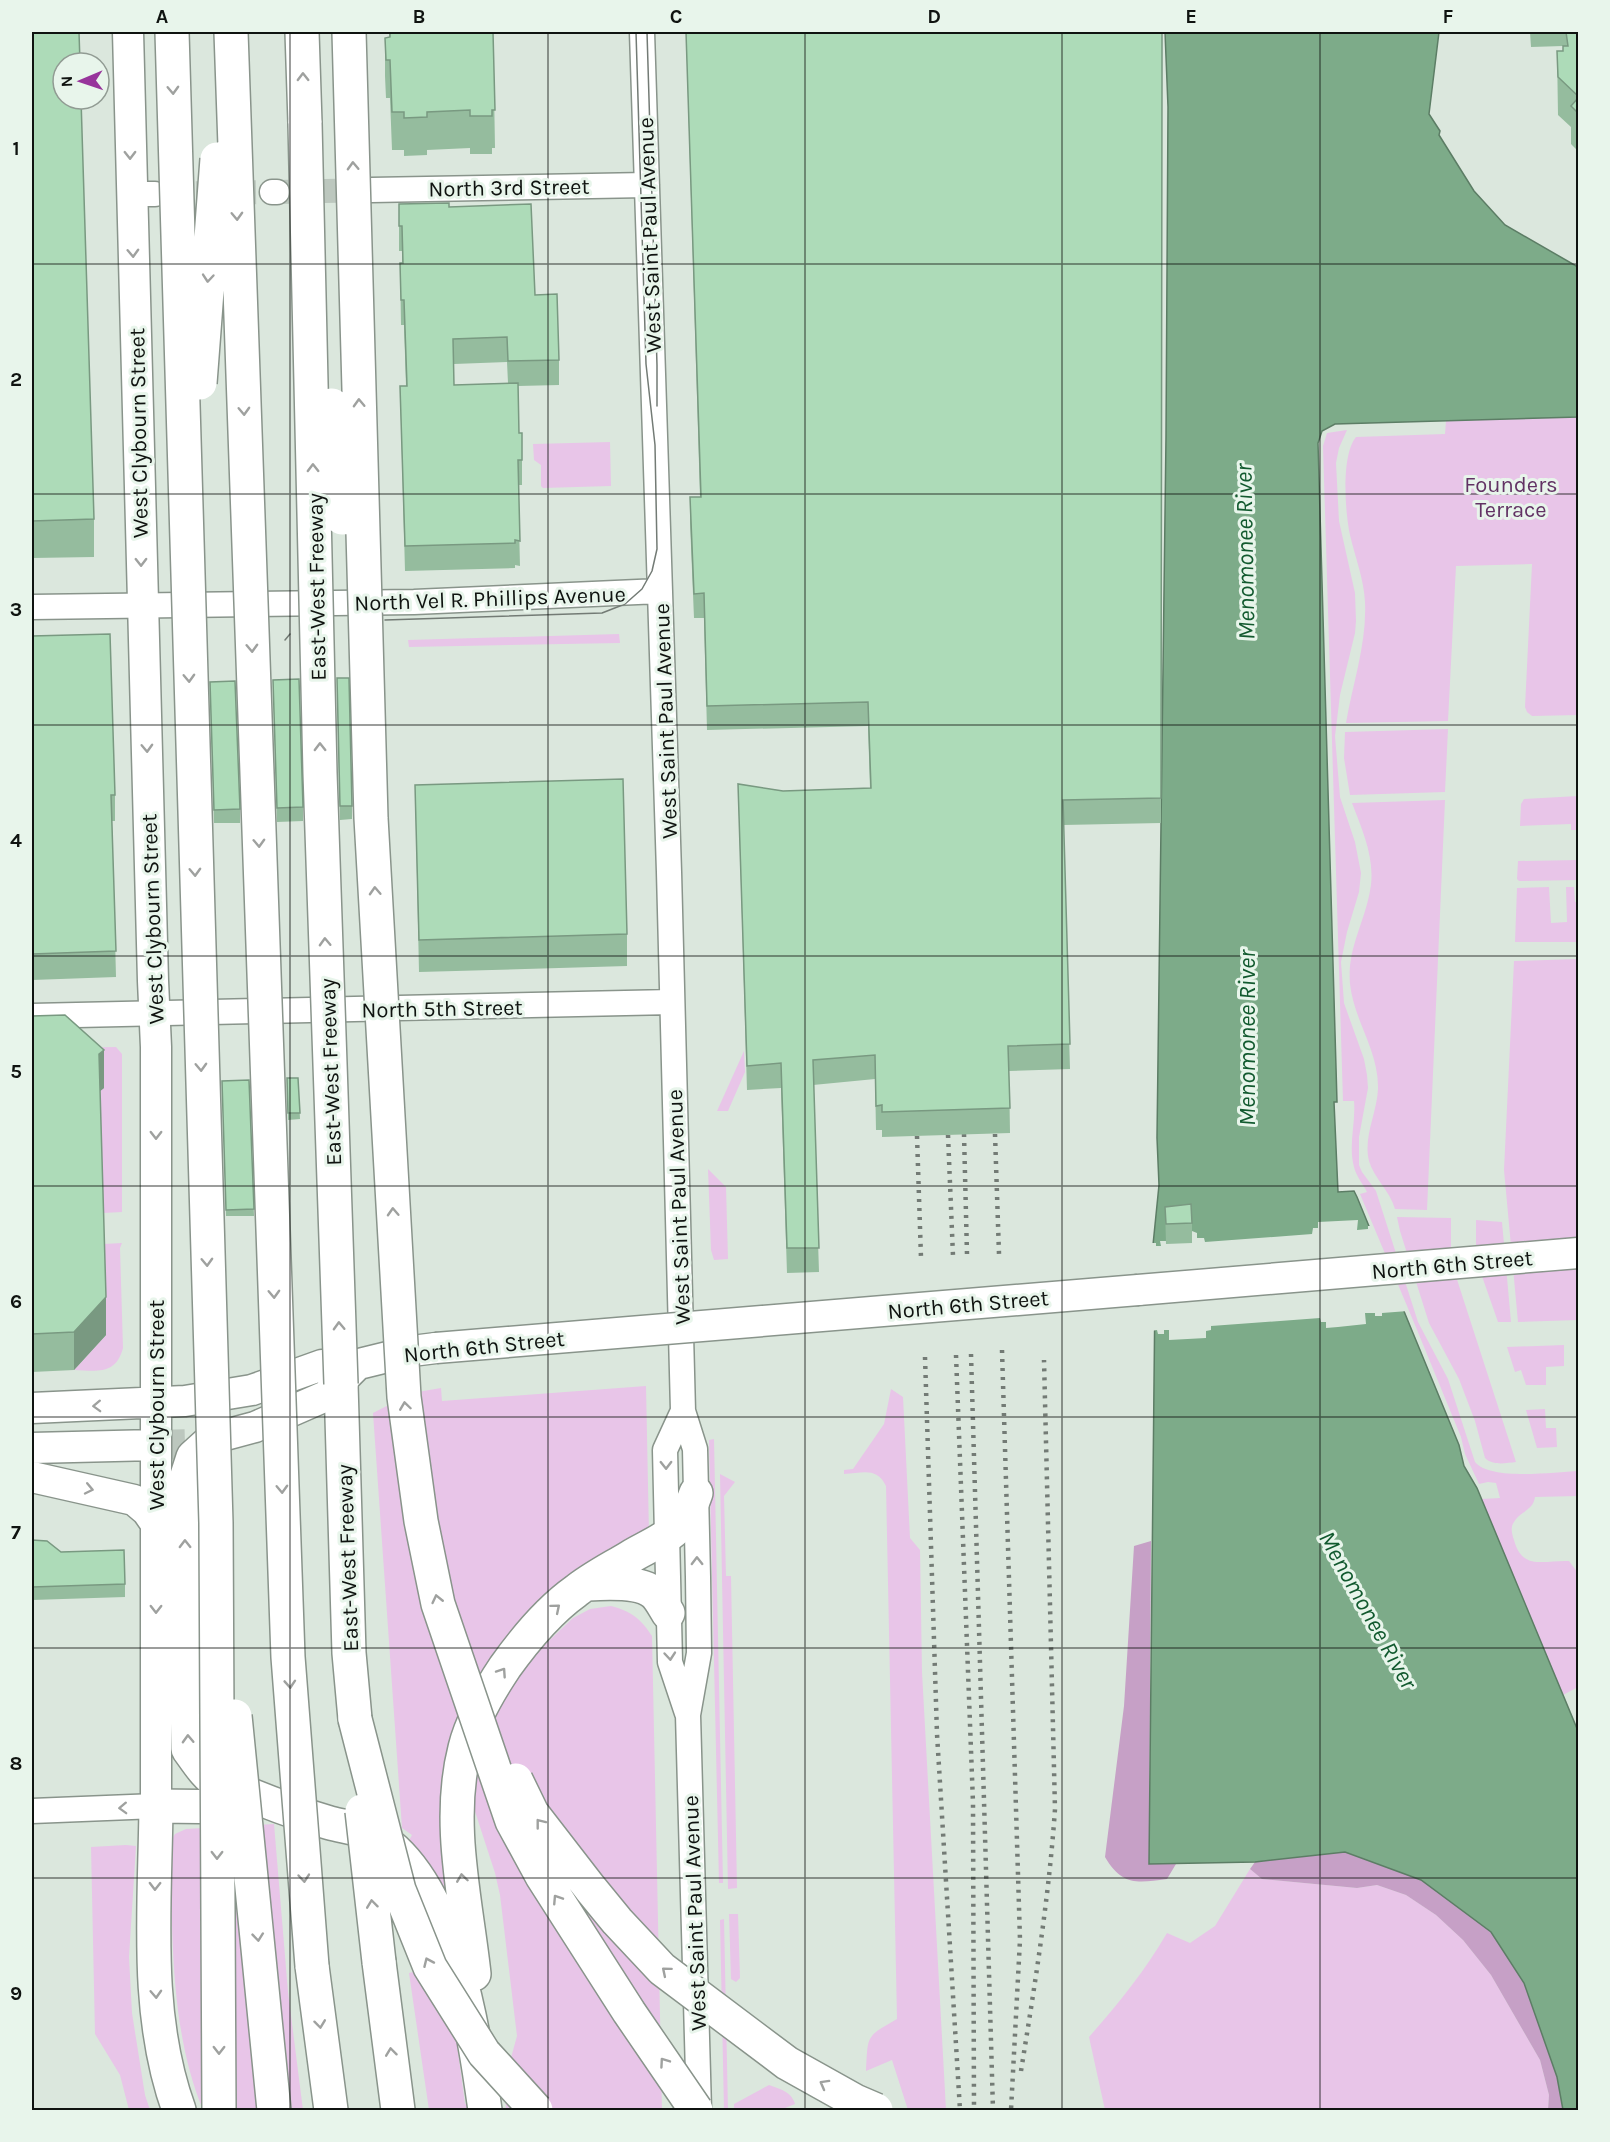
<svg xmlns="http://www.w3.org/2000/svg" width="1610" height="2142" viewBox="0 0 1610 2142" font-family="Karla,sans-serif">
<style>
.green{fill:#e8c5e8}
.forest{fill:#c6a0c6}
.water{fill:#7dab89;stroke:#5c7d65;stroke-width:1.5}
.pier{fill:#dbe7dd}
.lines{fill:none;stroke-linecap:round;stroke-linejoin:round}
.minor-tunnel{stroke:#bcc7be;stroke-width:24;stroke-dasharray:24 12;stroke-linecap:butt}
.major-tunnel{stroke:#bcc7be;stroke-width:30;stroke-dasharray:30 15;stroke-linecap:butt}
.minor-casing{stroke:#89948b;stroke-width:27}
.major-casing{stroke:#89948b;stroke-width:33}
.highway-casing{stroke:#89948b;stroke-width:36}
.minor{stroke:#fff;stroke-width:24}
.major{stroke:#fff;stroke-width:30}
.highway{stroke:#fff;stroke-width:33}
.tram{stroke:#737b75;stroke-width:1.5}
.rail{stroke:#737b75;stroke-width:4.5;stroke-dasharray:3 6;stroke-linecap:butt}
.major-bridge-casing{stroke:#89948b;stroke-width:33;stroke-linecap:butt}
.highway-bridge-casing{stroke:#89948b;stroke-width:36;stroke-linecap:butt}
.major-bridge{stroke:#fff;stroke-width:30}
.highway-bridge{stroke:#fff;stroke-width:33}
.wall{fill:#95bc9e;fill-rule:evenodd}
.shaded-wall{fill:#799981}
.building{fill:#addbb8;stroke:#799981;stroke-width:1.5}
.oneway{stroke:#9fa19f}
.grid{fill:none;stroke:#0f1310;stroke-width:1.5;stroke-opacity:0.55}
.labels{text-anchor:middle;stroke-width:6;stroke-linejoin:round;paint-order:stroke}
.street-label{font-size:22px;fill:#0f1310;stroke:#e8f5eb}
.park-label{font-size:22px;fill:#623264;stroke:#e8f5eb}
.water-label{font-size:24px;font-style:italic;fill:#125a2f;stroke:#e8f5eb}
.neatline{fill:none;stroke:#0f1310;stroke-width:2}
.grid-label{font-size:20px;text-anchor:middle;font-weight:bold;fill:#0f1310}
</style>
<rect width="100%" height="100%" fill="#dbe7dd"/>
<!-- green -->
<path class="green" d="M1578 417V715L1532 716 1527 712 1525 707 1532 564 1456 566 1448 721 1346 723C1353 682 1367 643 1365 602 1364 579 1355 557 1350 535 1345 512 1341 455 1356 437L1445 434 1446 421Z
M1347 430 1339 448 1336 463 1339 521 1355 593 1356 621 1355 633 1340 695 1335 736 1340 797 1355 842 1361 873 1359 892 1347 932 1341 962 1344 1003 1364 1059 1367 1075 1368 1088 1359 1137V1165L1362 1172 1376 1191 1418 1322 1448 1379 1475 1462C1491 1481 1554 1472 1578 1471V1496L1535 1497C1533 1511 1520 1511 1514 1522 1510 1527 1512 1534 1514 1540 1522 1571 1545 1560 1569 1561L1578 1573V1687L1563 1695 1481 1499 1500 1498 1496 1483 1488 1482 1479 1484 1465 1454 1461 1437 1415 1325 1360 1194 1367 1192C1363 1184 1356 1176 1354 1167 1348 1145 1356 1123 1354 1101H1343L1323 446 1327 433Z
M610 442 611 486 543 488 541 486V465L534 460 533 444Z
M619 634 620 643 409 647 408 640Z
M1448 729 1445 792 1350 795 1344 758 1345 732Z
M1578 796V830H1571V824L1520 826 1521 804 1524 799Z
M1445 800 1427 1210 1395 1209C1390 1191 1374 1178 1369 1161 1363 1137 1377 1113 1378 1089 1379 1051 1354 1021 1350 984 1347 949 1364 924 1370 891 1376 860 1363 832 1352 803Z
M1578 860V880L1519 881 1517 879 1518 861Z
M1549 887 1551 923 1567 922 1566 887H1574L1575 902H1578V942H1515L1517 888Z
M1578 959V1320L1518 1322 1504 1170 1514 961Z
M116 1047 122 1054V1212L103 1213 58 1048Z
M744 1051 745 1072 728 1111H717Z
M708 1169 726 1187 728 1259 714 1260 711 1250Z
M1397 1217 1451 1218V1261L1516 1462C1506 1463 1493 1466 1485 1458L1475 1421 1459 1379 1429 1323 1400 1231Z
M1476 1220 1502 1222 1511 1322H1498L1476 1259Z
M122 1243 120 1248 123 1348C116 1375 97 1371 74 1370L106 1335 104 1244Z
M1564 1345V1366L1546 1367V1385H1526L1521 1370 1515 1372 1507 1347Z
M646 1386 649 1534 625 1543 589 1562 561 1581 540 1599 500 1644 463 1704 453 1905 406 1846 412 1835 402 1828 373 1413 412 1393 441 1388 442 1401Z
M891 1389 903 1397 910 1538 920 1550 922 1672 946 2110H908L892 2060 866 2071C868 2034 866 2037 897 2019L886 1486C877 1467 863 1473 844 1474V1470L853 1469 884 1424Z
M1545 1409 1546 1428H1556L1557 1447 1537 1448 1526 1410Z
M714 1439 723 1883H719L709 1440Z
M720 1474 735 1482 724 1496 726 1576H731L737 1888 728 1889Z
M611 1606C631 1611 641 1619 652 1636L662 2110H429L409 1973 418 1971 456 2037 465 2104 506 2108 504 2083 517 2036 500 1895 495 1873 470 1796 486 1733 503 1699 535 1654 573 1618 590 1609Z
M274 1824 288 1992 303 2110H203C169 2028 173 1931 170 1843L175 1834 186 1829Z
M126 1845 136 1846 129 1957 132 2013 145 2095 150 2110H129L120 2075 95 2034 91 1847Z
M1250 1869 1262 1879 1357 1888 1377 1885 1406 1895 1436 1915 1463 1940 1491 1975 1540 2060 1549 2095 1548 2110H1105L1089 2037C1118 2004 1145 1971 1167 1933L1190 1943 1215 1926Z
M729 1914H738L740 1978 736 1982 731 1979Z
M724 1919 728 2110H724L720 1920Z
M769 2085C780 2089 792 2092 795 2104L780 2110H734V2104Z"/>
<!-- forest -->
<path class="forest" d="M1151 1541 1149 1864H1176L1167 1879C1137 1883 1122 1886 1105 1857L1124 1706 1134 1546Z
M1345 1852 1421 1880 1491 1932 1524 1983 1557 2077 1563 2110H1548L1549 2095 1540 2060 1491 1975 1463 1940 1436 1915 1406 1895 1377 1885 1357 1888 1262 1879 1250 1869 1255 1862Z"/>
<!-- water -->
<path class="water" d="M1165 32H1439L1429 114 1440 131 1439 135 1474 191 1505 225 1578 267V417L1335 424 1322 431 1318 443 1337 1102H1334L1338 1192 1354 1191 1357 1197 1459 1445 1464 1466 1477 1488 1578 1731V2110H1563L1557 2077 1524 1983 1491 1932 1421 1880 1345 1852 1255 1862 1149 1864 1155 1289 1153 1245 1159 1185 1157 1138 1166 437 1168 107Z"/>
<!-- pier -->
<path class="pier" d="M1358 1220 1357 1230 1368 1229V1226H1372L1408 1311 1382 1313V1316H1375V1313H1365L1366 1324 1338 1327 1326 1328V1322H1321L1320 1318 1211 1326V1330L1206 1331V1338L1169 1340V1330H1164V1334H1158L1157 1330 1151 1331 1150 1243H1156V1246H1161L1160 1241H1166L1167 1226 1192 1229V1231L1197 1233V1238H1204L1205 1242 1312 1234 1313 1228H1318V1222Z"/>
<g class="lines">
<!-- minor-tunnel -->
<path class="minor-tunnel" d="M277 192 369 190
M160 194 272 192"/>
<!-- major-tunnel -->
<path class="major-tunnel" d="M155 1445 190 1444 214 1438"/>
<defs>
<path id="minor" d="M642 32 669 872 683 1411 695 1449 698 1577 699 1653 688 1715 699 2110
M371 190 647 185
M272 192H277
M131 194H155
M32 607 414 602 660 591
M32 1016 672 1002
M683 1411 665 1450 670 1662 687 1713
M32 1811 156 1806"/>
<path id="major" d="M128 32 153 981 156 1047V1806
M1138 1290 1578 1253
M32 1408 185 1401 252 1390 322 1365 359 1364 412 1351 436 1348
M214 1438 255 1427 326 1396 354 1368
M32 1448 155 1445
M32 1477 134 1500 147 1511 156 1524"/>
<path id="highway" d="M302 32 305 123
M341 1384 349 1653 355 1719
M214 1438 193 1457 183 1488 188 1749C197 1761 205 1775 218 1783 228 1788 238 1791 248 1794 275 1805 302 1815 330 1823 345 1827 365 1829 378 1837 452 1883 474 2031 485 2110
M588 1584C605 1583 640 1581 654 1593 660 1598 664 1607 668 1613
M379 1962 398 2110
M312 1966 331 2110
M474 1974C466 1900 446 1822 465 1748 472 1720 489 1691 505 1667 525 1639 548 1611 576 1591 592 1578 612 1568 630 1557 648 1546 673 1537 685 1518 690 1510 693 1501 696 1493
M179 2110C144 2014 155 1907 156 1806L246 1807"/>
</defs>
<!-- minor casing -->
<use href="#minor" class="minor-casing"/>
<!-- major casing -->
<use href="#major" class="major-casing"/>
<!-- highway casing -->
<use href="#highway" class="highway-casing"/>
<!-- minor -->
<use href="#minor" class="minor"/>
<!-- major -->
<use href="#major" class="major"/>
<!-- highway -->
<use href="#highway" class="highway"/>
<!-- tram -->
<path class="tram" d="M647 32 657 365V406
M385 620 602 613 625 604 642 589 652 571 657 549 655 445 646 364 636 32
M285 640 290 634"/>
<!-- rail -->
<path class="rail" d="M964 1134 967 1254
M995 1134 999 1254
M948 1135 953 1256
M917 1136 921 1258
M1002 1350 1020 1940 1011 2110
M971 1354 993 2110
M956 1355 973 1803 974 2110
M925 1357 937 1734 960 2110
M1021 2071C1035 1984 1049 1897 1055 1809L1044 1360"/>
<defs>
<path id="major-bridge" d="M436 1348 1138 1290"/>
<path id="highway-bridge" d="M172 32 216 1523 219 2110
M231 32 288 1657 312 1966
M349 32 371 818 404 1397 421 1521 438 1604 512 1821 542 1876 629 2012 696 2110
M305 123 320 773 341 1384
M200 383 217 159
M332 405 342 518
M235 1716 274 2110
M355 1719 399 1890 430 1967 484 2053 536 2110
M516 1780 532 1813 590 1888 617 1921 662 1969 787 2063 855 2101 876 2110
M362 1811 379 1962"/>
</defs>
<!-- major-bridge casing -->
<use href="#major-bridge" class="major-bridge-casing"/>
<!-- highway-bridge casing -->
<use href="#highway-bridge" class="highway-bridge-casing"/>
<!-- major-bridge -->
<use href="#major-bridge" class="major-bridge"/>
<!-- highway-bridge -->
<use href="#highway-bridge" class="highway-bridge"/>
</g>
<!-- wall -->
<path class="wall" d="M32 32 94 519V557L32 558Z
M389 32H493L495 148H492V154H470V148L427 150V155L404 156V150H392L390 98H386L385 76V38L389 37Z
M686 32H1162V108L1161 823 1063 825 1070 1069 1009 1071 1010 1133 882 1137V1130H876L875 1079 813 1085 819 1272 787 1273 781 1088 747 1090 738 784 783 791 870 788 868 726 707 730 704 618H694L690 522V497H700Z
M1530 32H1578V151L1571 144V127L1558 115 1557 51H1563V46L1531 47Z
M399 204 449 207 535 295 559 360V385L518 386 519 433H522V485H518L520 566 515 565V568L405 571 400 386H406L404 325H401L400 263H402V251H399ZM507 362 508 383 454 385V364Z
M32 636 115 795V821H112L116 977 32 980Z
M273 680 303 807V821L277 822Z
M337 691 352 806V819L340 820Z
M210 695 240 809V823H214Z
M415 785 627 934V966L419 972Z
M32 1016 104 1088 100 1091 106 1335 74 1370 32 1372Z
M287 1078H298L300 1119 288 1120Z
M249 1080 254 1216H226L222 1081Z
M1165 1207 1192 1223V1243L1166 1244Z
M32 1540 61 1552 125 1584V1597L32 1600Z"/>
<!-- shaded-wall -->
<path class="shaded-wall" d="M104 1050V1088L99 1092V1054Z
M106 1297V1335L74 1370V1332Z"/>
<!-- building -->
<path class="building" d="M32 32H79L80 63H63V99H81L94 519 32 521Z
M390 32H493L495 110H492V116H470V110L427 112V117L404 118V112H392L390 60H386L385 38 390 37Z
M686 32H1162V83L1161 798 1063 800 1070 1044 1008 1046 1010 1108 882 1112V1105L876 1106 875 1055 813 1060 819 1248H787L781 1063 747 1066 738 784 783 791 871 788 868 702 707 706 704 593 694 594 690 497H701Z
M1566 32H1578V96L1558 77 1557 51H1563V46H1568Z
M1578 98V113L1571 106Z
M449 203V207L531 204 535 295 557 294 559 360 508 361 507 337 453 339 454 385 518 383 519 433H522V460H518L520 541 515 540V543L405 546 400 386H407L404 300H401L400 263H403L402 226H399V204Z
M110 634 115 795H111L116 951 32 954V636Z
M337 678H349L352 806H340Z
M299 679 303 807 277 808 273 680Z
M235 681 240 809 214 810 210 682Z
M623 779 627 934 419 940 415 785Z
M65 1015 104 1050 99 1054 106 1297 74 1332 32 1334V1016Z
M287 1078H298L300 1113H288Z
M249 1080 254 1209 226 1210 222 1081Z
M1191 1204 1192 1223 1166 1224 1165 1207Z
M32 1540 47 1541 61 1552 124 1550 125 1584 32 1587Z"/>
<!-- one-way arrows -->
<defs><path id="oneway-chevron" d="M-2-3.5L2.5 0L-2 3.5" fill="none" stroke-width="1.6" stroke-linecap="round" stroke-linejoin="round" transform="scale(1.5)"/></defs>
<g class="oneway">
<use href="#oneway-chevron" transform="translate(303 77) rotate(-91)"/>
<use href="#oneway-chevron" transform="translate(173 90) rotate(88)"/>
<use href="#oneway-chevron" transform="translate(130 155) rotate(89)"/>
<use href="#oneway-chevron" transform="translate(353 166) rotate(-92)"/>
<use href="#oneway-chevron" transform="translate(237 216) rotate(88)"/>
<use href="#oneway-chevron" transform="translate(133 253) rotate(88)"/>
<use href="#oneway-chevron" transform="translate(208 278) rotate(95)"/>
<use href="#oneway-chevron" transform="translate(359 403) rotate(-92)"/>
<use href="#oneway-chevron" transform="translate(244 411) rotate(88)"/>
<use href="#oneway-chevron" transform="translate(313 468) rotate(-91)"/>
<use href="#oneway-chevron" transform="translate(141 562) rotate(89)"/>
<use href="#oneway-chevron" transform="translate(252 648) rotate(88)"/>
<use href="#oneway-chevron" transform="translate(189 678) rotate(88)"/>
<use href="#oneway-chevron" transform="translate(320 747) rotate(-91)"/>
<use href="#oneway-chevron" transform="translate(147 748) rotate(88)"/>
<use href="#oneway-chevron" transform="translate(259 843) rotate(88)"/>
<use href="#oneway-chevron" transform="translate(195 872) rotate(88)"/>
<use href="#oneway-chevron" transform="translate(375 891) rotate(-93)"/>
<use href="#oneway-chevron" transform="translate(325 942) rotate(-92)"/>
<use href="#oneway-chevron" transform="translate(201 1067) rotate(88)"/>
<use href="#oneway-chevron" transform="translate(156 1135) rotate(90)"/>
<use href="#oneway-chevron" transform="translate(393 1212) rotate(-93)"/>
<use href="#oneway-chevron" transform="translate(207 1262) rotate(88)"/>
<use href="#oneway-chevron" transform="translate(274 1294) rotate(88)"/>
<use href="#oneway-chevron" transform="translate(339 1326) rotate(-92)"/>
<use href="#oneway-chevron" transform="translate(97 1406) rotate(178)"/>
<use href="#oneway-chevron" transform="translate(405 1406) rotate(-98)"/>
<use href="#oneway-chevron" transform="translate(666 1465) rotate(89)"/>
<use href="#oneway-chevron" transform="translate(89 1489) rotate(12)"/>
<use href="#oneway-chevron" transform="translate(282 1489) rotate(88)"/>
<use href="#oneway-chevron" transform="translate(185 1544) rotate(-91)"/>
<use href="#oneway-chevron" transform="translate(697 1561) rotate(-91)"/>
<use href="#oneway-chevron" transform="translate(437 1599) rotate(-103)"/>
<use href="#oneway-chevron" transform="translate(556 1608) rotate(-40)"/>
<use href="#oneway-chevron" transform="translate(156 1609) rotate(90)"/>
<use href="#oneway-chevron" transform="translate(670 1656) rotate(85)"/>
<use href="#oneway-chevron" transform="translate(502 1672) rotate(-56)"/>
<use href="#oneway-chevron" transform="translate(290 1684) rotate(86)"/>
<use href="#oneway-chevron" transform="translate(188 1739) rotate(-92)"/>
<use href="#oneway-chevron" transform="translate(123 1808) rotate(178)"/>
<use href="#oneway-chevron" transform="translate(540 1823) rotate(-128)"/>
<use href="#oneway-chevron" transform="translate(217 1855) rotate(90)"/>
<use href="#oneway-chevron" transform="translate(304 1878) rotate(85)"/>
<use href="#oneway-chevron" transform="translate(462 1878) rotate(-98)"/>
<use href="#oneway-chevron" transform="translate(155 1886) rotate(91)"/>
<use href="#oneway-chevron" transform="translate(557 1899) rotate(-123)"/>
<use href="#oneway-chevron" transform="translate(372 1904) rotate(-97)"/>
<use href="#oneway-chevron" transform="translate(258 1937) rotate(84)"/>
<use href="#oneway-chevron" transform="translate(428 1962) rotate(-114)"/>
<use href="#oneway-chevron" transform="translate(666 1971) rotate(-140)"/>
<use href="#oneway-chevron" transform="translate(156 1994) rotate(87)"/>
<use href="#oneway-chevron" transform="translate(320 2024) rotate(83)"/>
<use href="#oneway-chevron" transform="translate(219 2050) rotate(90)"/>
<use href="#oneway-chevron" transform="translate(391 2052) rotate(-97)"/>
<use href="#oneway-chevron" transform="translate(664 2062) rotate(-125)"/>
<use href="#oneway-chevron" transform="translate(824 2084) rotate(-151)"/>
</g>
<!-- grid -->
<path class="grid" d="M290 32V2110M548 32V2110M805 32V2110M1062 32V2110M1320 32V2110M32 264H1578M32 494H1578M32 725H1578M32 956H1578M32 1186H1578M32 1417H1578M32 1648H1578M32 1878H1578"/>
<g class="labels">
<!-- street labels -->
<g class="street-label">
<text transform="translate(509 187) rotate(-1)" y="8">North 3rd Street</text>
<text transform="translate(649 235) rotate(-92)" y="8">West Saint Paul Avenue</text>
<text transform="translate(138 433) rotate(-91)" y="8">West Clybourn Street</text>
<text transform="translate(316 587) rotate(-91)" y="8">East-West Freeway</text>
<text transform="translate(490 598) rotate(-2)" y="8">North Vel R. Phillips Avenue</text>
<text transform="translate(665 721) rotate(-92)" y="8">West Saint Paul Avenue</text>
<text transform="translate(152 919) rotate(-92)" y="8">West Clybourn Street</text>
<text transform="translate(442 1008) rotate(-1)" y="8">North 5th Street</text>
<text transform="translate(330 1072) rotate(-92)" y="8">East-West Freeway</text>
<text transform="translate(678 1207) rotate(-92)" y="8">West Saint Paul Avenue</text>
<text transform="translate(1452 1264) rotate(-5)" y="8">North 6th Street</text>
<text transform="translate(968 1304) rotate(-5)" y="8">North 6th Street</text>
<text transform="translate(484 1346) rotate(-6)" y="8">North 6th Street</text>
<text transform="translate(156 1405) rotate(-90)" y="8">West Clybourn Street</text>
<text transform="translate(347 1558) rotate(-92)" y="8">East-West Freeway</text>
<text transform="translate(694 1913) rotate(-92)" y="8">West Saint Paul Avenue</text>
</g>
<!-- park labels -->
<g class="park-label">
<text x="1511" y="492">Founders<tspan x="1511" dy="25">Terrace</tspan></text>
</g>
<!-- water labels -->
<g class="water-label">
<text transform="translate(1245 552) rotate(-91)" y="8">Menomonee River</text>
<text transform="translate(1247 1038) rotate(-90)" y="8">Menomonee River</text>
<text transform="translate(1368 1610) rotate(61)" y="8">Menomonee River</text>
</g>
</g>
<!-- border -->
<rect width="1610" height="2142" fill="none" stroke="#e8f5eb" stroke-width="66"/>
<!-- north arrow -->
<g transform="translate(81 81) rotate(268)"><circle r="28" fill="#e8f5eb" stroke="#919b93" stroke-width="1.5"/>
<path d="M0-4.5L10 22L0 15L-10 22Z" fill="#97349b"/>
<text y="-9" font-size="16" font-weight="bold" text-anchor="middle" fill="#0f1310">N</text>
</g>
<rect x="33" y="33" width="1544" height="2076" class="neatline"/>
<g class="grid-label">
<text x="162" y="23">A</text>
<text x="419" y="23">B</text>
<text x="676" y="23">C</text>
<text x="934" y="23">D</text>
<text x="1191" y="23">E</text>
<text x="1448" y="23">F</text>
<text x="16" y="155">1</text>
<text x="16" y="386">2</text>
<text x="16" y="616">3</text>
<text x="16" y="847">4</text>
<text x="16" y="1078">5</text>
<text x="16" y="1308">6</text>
<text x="16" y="1539">7</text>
<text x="16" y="1770">8</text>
<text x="16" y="2000">9</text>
</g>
</svg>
